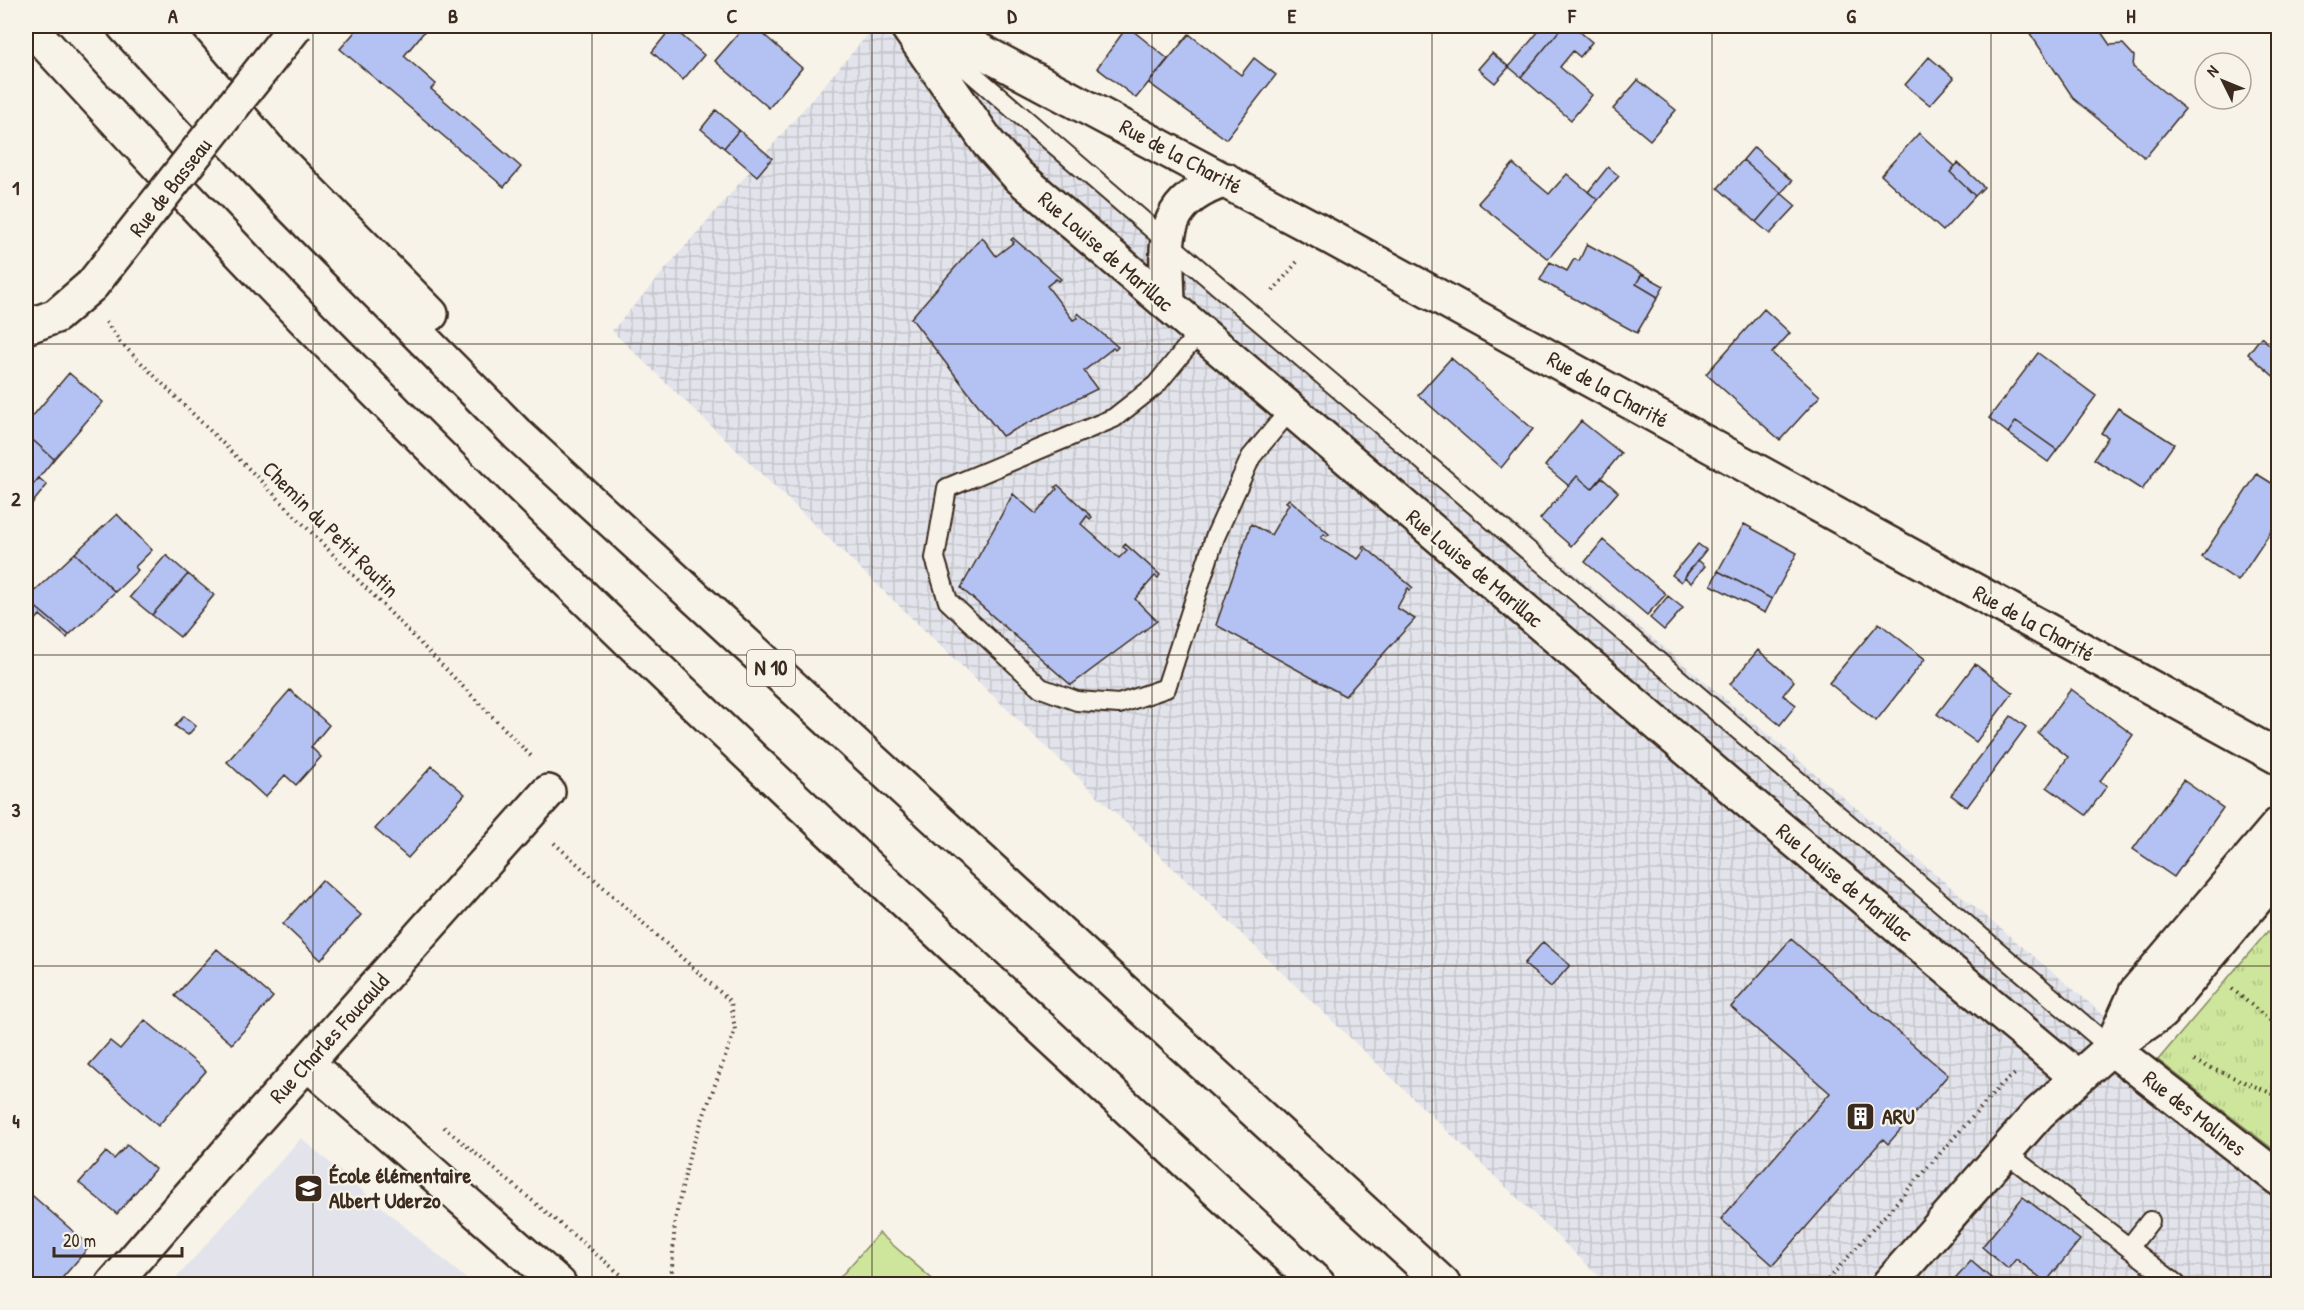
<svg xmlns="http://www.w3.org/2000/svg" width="2304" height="1310" viewBox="0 0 2304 1310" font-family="'Patrick Hand',sans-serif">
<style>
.built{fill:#e3e4eb}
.industrial{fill:url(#industrial-grid)}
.park{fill:url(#park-tufts);stroke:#84885d;stroke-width:1.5}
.garden{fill:#cde69c;stroke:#84885d;stroke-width:1.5}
.building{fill:#b4c2f3;stroke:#3b2a1e;stroke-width:1.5}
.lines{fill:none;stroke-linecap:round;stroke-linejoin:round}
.service-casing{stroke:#3b2a1e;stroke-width:22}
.minor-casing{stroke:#3b2a1e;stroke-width:38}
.tertiary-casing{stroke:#3b2a1e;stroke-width:38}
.trunk-casing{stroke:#3b2a1e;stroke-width:38}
.path{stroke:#3b2a1e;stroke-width:4;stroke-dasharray:1.5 4.5;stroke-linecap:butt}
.service{stroke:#f7f3e8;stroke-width:18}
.minor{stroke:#f7f3e8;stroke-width:33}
.tertiary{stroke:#f7f3e8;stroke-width:33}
.trunk{stroke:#f7f3e8;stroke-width:33}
.tertiary-bridge-casing{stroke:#3b2a1e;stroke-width:38;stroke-linecap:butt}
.tertiary-bridge{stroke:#f7f3e8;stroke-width:33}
.grid{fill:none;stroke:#3b2a1e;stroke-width:1.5;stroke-opacity:0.55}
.labels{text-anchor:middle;stroke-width:4.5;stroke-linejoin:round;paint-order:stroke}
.shield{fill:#f7f3e8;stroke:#73665b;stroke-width:1.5}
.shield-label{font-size:21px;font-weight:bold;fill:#3b2a1e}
.street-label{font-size:22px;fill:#3b2a1e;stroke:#f7f3e8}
.poi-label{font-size:22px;font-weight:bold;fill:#3b2a1e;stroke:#f7f3e8;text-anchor:start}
.neatline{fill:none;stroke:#3b2a1e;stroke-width:2}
.grid-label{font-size:20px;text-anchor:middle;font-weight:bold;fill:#3b2a1e}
</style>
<defs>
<pattern id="industrial-grid" width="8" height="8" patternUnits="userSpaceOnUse" patternTransform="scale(1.5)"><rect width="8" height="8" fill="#e3e4eb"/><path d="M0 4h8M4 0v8" fill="none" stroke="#c4c4c9"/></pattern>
<pattern id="park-tufts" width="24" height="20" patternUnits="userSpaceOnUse" patternTransform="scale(1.5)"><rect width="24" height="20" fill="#cde69c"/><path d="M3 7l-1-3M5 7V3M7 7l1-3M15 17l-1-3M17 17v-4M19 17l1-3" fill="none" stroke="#b1c586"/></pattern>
</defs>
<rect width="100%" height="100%" fill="#f7f3e8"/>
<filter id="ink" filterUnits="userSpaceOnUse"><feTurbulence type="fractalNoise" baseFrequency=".0167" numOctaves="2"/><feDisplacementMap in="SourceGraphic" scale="12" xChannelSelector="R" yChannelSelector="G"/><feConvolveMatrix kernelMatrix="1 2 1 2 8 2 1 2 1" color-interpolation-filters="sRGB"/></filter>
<g filter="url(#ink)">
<!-- built -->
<path class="built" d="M301 1138 472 1284H171Z"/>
<!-- industrial -->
<path class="industrial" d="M875 26H919L2158 1060 2278 1153V1284H1607L612 331Z"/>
<!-- park -->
<path class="park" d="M2268 931 2278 938V1153L2158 1060Z"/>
<!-- garden -->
<path class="garden" d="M879 1233 938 1284H834Z"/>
<!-- building -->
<path class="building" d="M360 26H429L404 56 436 84 431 89 521 167 504 187 340 49Z
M745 26H754L802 68 769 108 715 61Z
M1125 26H1136L1132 30 1168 59 1136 98 1097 68 1127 27Z
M1543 26H1563L1521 77 1509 67Z
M1563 26H1573L1592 42 1580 57 1573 51 1560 67 1592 95 1571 120 1521 77Z
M2025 26H2097L2110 45 2123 44 2134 56 2133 67 2185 109 2145 158 2074 99Z
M672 27 704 55 683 80 652 52Z
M1189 34 1241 75 1254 58 1276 75 1226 139 1149 83Z
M1492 53 1509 67 1495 83 1478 69Z
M1929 57 1954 78 1930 105 1905 85Z
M1638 80 1676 110 1650 140 1613 109Z
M716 110 739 130 724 148 701 129Z
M739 130 772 158 757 176 724 148Z
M1919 133 1955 166 1950 172 1975 196 1943 231 1881 175Z
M1754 147 1792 181 1781 193 1743 160Z
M1743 160 1781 193 1756 222 1718 188Z
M1958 163 1984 187 1975 196 1950 172Z
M1513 164 1549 194 1567 174 1598 200 1548 259 1478 203Z
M1608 167 1619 176 1598 200 1588 192Z
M1781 193 1796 206 1770 234 1756 222Z
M982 237 996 256 1014 242 1011 240 1013 238 1061 279 1059 281 1056 279 1047 286 1073 320 1078 318 1076 316 1078 313 1118 347 1115 350 1113 348 1084 371 1097 389 1002 436 911 318Z
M1587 244 1642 274 1636 284 1658 297 1637 333 1540 280 1550 262 1567 271 1574 259 1579 261Z
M1642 274 1664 286 1658 297 1636 284Z
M1764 309 1790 333 1772 353 1820 396 1780 440 1706 374Z
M2261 337 2278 352V380L2248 354Z
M2038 353 2096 396 2057 450 2016 421 2008 433 1989 418Z
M1451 358 1533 429 1501 468 1418 395Z
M69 373 103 402 54 459 26 434V424Z
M2118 408 2174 444 2142 490 2094 459 2108 437 2101 433Z
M1581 421 1621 453 1592 489 1577 476 1569 486 1545 466Z
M2016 421 2057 450 2048 462 2008 433Z
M26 434 54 459 33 485 26 478Z
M2257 474 2278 487V521L2238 581 2202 557Z
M1577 476 1592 489 1602 478 1618 492 1571 546 1540 519Z
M39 478 47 485 26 511V493Z
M1058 485 1092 517 1090 519 1087 516 1081 524 1119 558 1127 550 1123 547 1125 544 1160 575 1158 578 1155 576 1135 599 1157 621 1071 685 961 588 1013 494 1036 514 1057 489 1055 487Z
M1289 499 1329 534 1327 536 1324 534 1321 538 1358 559 1365 550 1362 548 1364 546 1413 588 1410 590 1408 588 1397 608 1415 619 1345 696 1216 625 1251 524 1271 535 1289 504 1286 502Z
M117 514 152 550 135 567 138 570 115 592 75 553Z
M1744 524 1797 553 1772 599 1718 571Z
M1603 540 1666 594 1647 615 1585 562Z
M1698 544 1706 550 1681 582 1672 575Z
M75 553 115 592 69 635 26 599Z
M166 555 188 574 152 615 130 597Z
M1698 560 1705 566 1691 583 1684 577Z
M1718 571 1772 599 1765 613 1711 585Z
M188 574 214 595 180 637 152 615Z
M1668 596 1683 608 1664 630 1650 618Z
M26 598V599L69 635 67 638 40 615 26 631Z
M1879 623 1925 659 1876 721 1829 683Z
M1758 650 1794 681 1783 695 1796 705 1780 725 1730 684Z
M1975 664 2013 693 1976 742 1937 714Z
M2071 689 2133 735 2100 781 2107 786 2086 815 2047 787 2068 757 2038 733Z
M290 690 329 725 311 747 321 757 296 785 285 775 265 797 227 762Z
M184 716 196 726 188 735 175 726Z
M2011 716 2026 727 1967 807 1951 795Z
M432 766 465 794 408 858 375 829Z
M2183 780 2223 808 2174 877 2133 849Z
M322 880 361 915 321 960 283 924Z
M1791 939 1948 1075 1888 1144 1883 1139 1773 1265 1721 1219 1830 1093 1731 1007Z
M1543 942 1570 965 1551 987 1524 964Z
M217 949 273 997 232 1044 175 996Z
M145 1020 206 1071 158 1126 89 1065 110 1041 120 1049Z
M127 1145 155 1169 117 1214 79 1183 106 1152 114 1159Z
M26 1190 90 1246 57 1284H26Z
M2023 1197 2080 1240 2046 1282 2016 1259 2008 1269 1982 1247Z
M1971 1261 1998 1284H1951Z"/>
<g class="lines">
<defs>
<path id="service" d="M930 37 1252 315 2111 1048
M1200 331 1156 385 1114 418 947 488 935 558 948 601 1041 688 1077 701 1119 704 1166 688 1215 537 1251 457 1290 410
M2005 1152 2176 1284
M2129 1248 2150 1221"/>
<path id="minor" d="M907 26 988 143 1018 176 1743 797 2077 1077
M934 26 1319 231 2278 757
M1168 304C1167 243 1156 202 1226 180
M2111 1048 2136 992 2278 825
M2111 1048 2278 1178
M307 1063 559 1284
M113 1284 233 1146 548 792
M1889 1284 2038 1114 2111 1048 2161 1013 2278 873"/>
<path id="tertiary" d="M26 327 56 316 92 285"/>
<path id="trunk" d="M29 26C139 146 250 266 365 381 673 692 997 987 1318 1284
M124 26 285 200 517 434 1443 1284
M162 26 267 148 431 314"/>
</defs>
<!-- service casing -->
<use href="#service" class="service-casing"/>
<!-- minor casing -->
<use href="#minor" class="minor-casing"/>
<!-- tertiary casing -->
<use href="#tertiary" class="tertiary-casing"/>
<!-- trunk casing -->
<use href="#trunk" class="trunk-casing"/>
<!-- path -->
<path class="path" d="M1273 291 1297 262
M106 322 120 342 255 475 533 758
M554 843 731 1002 735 1030 690 1153 675 1220 671 1284
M2232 989 2278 1027
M2194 1061 2278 1096
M444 1127 632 1284
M1824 1284 2001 1085 2015 1074"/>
<!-- service -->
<use href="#service" class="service"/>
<!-- minor -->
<use href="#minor" class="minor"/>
<!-- tertiary -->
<use href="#tertiary" class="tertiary"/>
<!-- trunk -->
<use href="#trunk" class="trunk"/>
<defs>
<path id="tertiary-bridge" d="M92 285 296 26"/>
</defs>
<!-- tertiary-bridge casing -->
<use href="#tertiary-bridge" class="tertiary-bridge-casing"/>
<!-- tertiary-bridge -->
<use href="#tertiary-bridge" class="tertiary-bridge"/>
</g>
</g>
<!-- grid -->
<path class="grid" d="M313 26V1284M592 26V1284M872 26V1284M1152 26V1284M1432 26V1284M1712 26V1284M1991 26V1284M26 344H2278M26 655H2278M26 966H2278"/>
<!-- icons -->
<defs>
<symbol id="building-square" viewBox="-11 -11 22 22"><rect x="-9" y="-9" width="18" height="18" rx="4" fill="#3b2a1e" stroke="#f7f3e8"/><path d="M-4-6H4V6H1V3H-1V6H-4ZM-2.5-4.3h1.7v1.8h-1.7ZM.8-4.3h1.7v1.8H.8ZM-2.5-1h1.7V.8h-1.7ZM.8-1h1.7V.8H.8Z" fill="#fff"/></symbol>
<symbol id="school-square" viewBox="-11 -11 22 22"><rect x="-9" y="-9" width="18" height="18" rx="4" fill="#3b2a1e" stroke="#f7f3e8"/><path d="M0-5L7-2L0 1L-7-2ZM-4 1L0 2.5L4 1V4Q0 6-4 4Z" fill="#fff"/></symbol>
</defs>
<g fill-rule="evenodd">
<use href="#building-square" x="1844" y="1100" width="33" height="33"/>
<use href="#school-square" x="292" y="1172" width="33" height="33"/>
</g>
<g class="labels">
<!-- shield labels -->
<rect class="shield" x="747" y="650" width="48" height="36" rx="4.5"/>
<g class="shield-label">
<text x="771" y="675">N 10</text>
</g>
<!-- street labels -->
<g class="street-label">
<text transform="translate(1181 156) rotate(28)" y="8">Rue de la Charité</text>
<text transform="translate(170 187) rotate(-52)" y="8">Rue de Basseau</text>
<text transform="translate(1106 251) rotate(41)" y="8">Rue Louise de Marillac</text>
<text transform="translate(1608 389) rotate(29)" y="8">Rue de la Charité</text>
<text transform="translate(331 529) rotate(45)" y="8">Chemin du Petit Routin</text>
<text transform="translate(1475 568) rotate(40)" y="8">Rue Louise de Marillac</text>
<text transform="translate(2034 623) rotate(29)" y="8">Rue de la Charité</text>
<text transform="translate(1845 882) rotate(40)" y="8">Rue Louise de Marillac</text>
<text transform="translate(329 1038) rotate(-48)" y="8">Rue Charles Foucauld</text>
<text transform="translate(2195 1113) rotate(38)" y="8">Rue des Molines</text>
</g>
<!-- poi labels -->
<g class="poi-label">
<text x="1882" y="1124">ARU</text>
<text x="329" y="1183">École élémentaire<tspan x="329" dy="25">Albert Uderzo</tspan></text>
</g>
</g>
<!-- margin -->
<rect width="2304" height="1310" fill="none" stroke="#f7f3e8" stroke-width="66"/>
<!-- north arrow -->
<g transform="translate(2223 81) rotate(313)"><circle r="28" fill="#f7f3e8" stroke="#aca397" stroke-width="1.5"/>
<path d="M0-4.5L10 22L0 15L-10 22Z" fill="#3b2a1e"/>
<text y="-9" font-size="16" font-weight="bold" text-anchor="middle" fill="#3b2a1e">N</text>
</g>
<!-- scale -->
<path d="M54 1247v9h128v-9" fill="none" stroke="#3b2a1e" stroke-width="3"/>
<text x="63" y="1247" font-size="18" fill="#3b2a1e" stroke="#f7f3e8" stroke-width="4.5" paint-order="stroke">20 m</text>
<rect x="33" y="33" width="2238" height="1244" class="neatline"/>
<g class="grid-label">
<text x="173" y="23">A</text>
<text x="453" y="23">B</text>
<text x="732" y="23">C</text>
<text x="1012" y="23">D</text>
<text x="1292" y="23">E</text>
<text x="1572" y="23">F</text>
<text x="1851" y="23">G</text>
<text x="2131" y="23">H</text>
<text x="16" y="195">1</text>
<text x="16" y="506">2</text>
<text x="16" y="817">3</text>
<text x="16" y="1128">4</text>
</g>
</svg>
